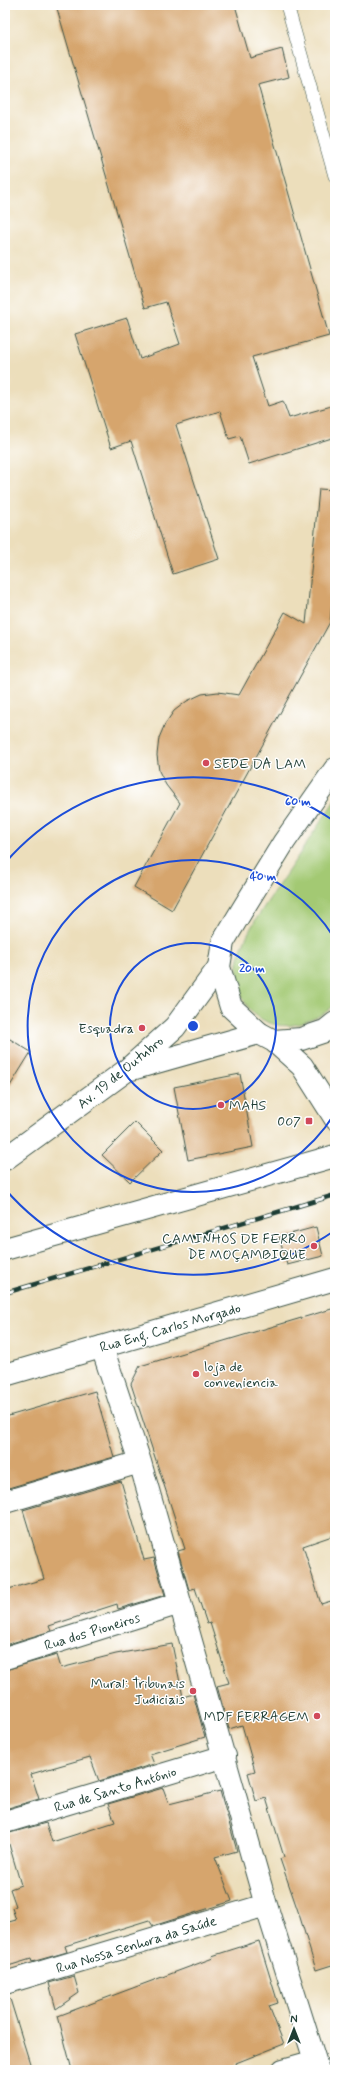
<svg xmlns="http://www.w3.org/2000/svg" width="340" height="2075" viewBox="0 0 340 2075" font-family="Mynerve,sans-serif">
<style>
.green{fill:#a3c973;stroke:#618354}
.building{fill:#d6a56d}
.lines{fill:none;stroke-linecap:round;stroke-linejoin:round}
.service-casing{stroke:#3e5548;stroke-width:14}
.minor-casing{stroke:#3e5548;stroke-width:24}
.tertiary-casing{stroke:#3e5548;stroke-width:24}
.secondary-casing{stroke:#3e5548;stroke-width:24}
.service{stroke:#fff;stroke-width:13}
.minor{stroke:#fff;stroke-width:22}
.tertiary{stroke:#fff;stroke-width:22}
.secondary{stroke:#fff;stroke-width:22}
.rail-casing{stroke:#1f3d34;stroke-width:4.5}
.rail{stroke:#fff;stroke-width:3;stroke-dasharray:9;stroke-linecap:butt}
.ring{fill:none;stroke:#1d4ed8;stroke-width:2}
.poi-dot{fill:#d1495b;stroke:#fff;stroke-width:1.5}
.labels{text-anchor:middle;stroke-width:3;stroke-linejoin:round;paint-order:stroke}
.poi-label{font-size:14px;fill:#1f3d34;stroke:#fff;text-anchor:end}
.street-label{font-size:14px;fill:#1f3d34;stroke:#fff}
.centre{fill:#1d4ed8;stroke:#fff;stroke-width:2}
.ring-label{font-size:12px;text-anchor:middle;font-weight:bold;fill:#1d4ed8;stroke:#fff;stroke-width:3;stroke-linejoin:round;paint-order:stroke}
</style>
<rect width="100%" height="100%" fill="#fff"/>
<filter id="ink" filterUnits="userSpaceOnUse"><feTurbulence type="fractalNoise" baseFrequency=".025" numOctaves="2"/><feDisplacementMap in="SourceGraphic" scale="8" xChannelSelector="R" yChannelSelector="G"/><feConvolveMatrix kernelMatrix="1 2 1 2 8 2 1 2 1" color-interpolation-filters="sRGB"/></filter>
<filter id="wash" filterUnits="userSpaceOnUse"><feTurbulence type="fractalNoise" baseFrequency=".012" numOctaves="4" result="noise"/><feDisplacementMap in="SourceGraphic" scale="16" xChannelSelector="R" yChannelSelector="G"/><feGaussianBlur stdDeviation="0.9" result="paint"/><feColorMatrix in="noise" values="0 0 0 0 0 0 0 0 0 0 0 0 0 0 0 0 0 1.4 0 .05"/><feComposite in="paint" operator="in"/></filter>
<g filter="url(#wash)">
<rect width="100%" height="100%" fill="#ecdebb"/>
<!-- green -->
<path class="green" d="M335 800V1004C328 1012 320 1016 310 1020 265 1040 229 1003 239 958 245 931 264 908 278 886 297 858 316 829 335 800Z"/>
<g id="blocks">
<!-- building -->
<path class="building" d="M56 5H235L250 58 282 49 289 77 258 85 329 336 252 357 268 406 283 401 289 418 335 405V437L249 464 240 436 229 439 220 411 176 425 219 559 173 574 131 441 111 448 75 334 127 318 140 359 180 344 166 302 145 308Z
M319 489 335 490V571L330 622 172 910 134 887 180 803 166 785 159 771 157 755 159 738 165 724 174 711 187 701 202 694 218 692 239 695 285 612 306 624Z
M5 1036 31 1052 5 1094Z
M240 1074 253 1147 188 1160 174 1087Z
M135 1122 163 1150 130 1182 102 1155Z
M316 1227 323 1256 287 1265 279 1237Z
M335 1308V1535L303 1546 321 1604 331 1601 335 1616V1964L316 1970 299 1914 280 1859 284 1857 266 1798 256 1801 248 1773 255 1771 242 1725 229 1729 217 1686 229 1683 210 1623 207 1624 195 1588 189 1590 178 1551 185 1549 131 1384 140 1366Z
M95 1391 114 1457 5 1489V1417Z
M121 1481 144 1560 154 1558 165 1595 118 1609 117 1604 49 1626 51 1631 5 1645V1590L44 1579 23 1510Z
M172 1644 183 1697 193 1694 205 1737 150 1754 154 1764 99 1781 90 1757 31 1774 39 1799 5 1809V1670L57 1655 61 1668 116 1654Z
M163 1788 169 1804 220 1791 237 1851 215 1857 232 1901 153 1926 149 1920 65 1946 67 1952 32 1962 31 1959 5 1967V1923L16 1920 12 1908 16 1906 10 1889 21 1885 6 1834 46 1823 52 1842 115 1822 108 1804Z
M259 1941 278 2003 269 2006 284 2044 236 2063 237 2066 225 2070H72L58 2016 213 1958 212 1956Z
M74 1976 79 1993 56 2009 49 1983Z
M10 1999 32 2070H5V2000Z"/>
</g>
</g>
<g filter="url(#ink)">
<use href="#blocks" fill-opacity="0" stroke="#3e5548" stroke-width="1"/>
<g class="lines">
<defs>
<path id="service" d="M287 5 335 176"/>
<path id="minor" d="M5 1249 335 1156
M102 1347 140 1462 266 1905 318 2070
M5 1502 140 1462
M5 1658 180 1603
M5 1822 225 1756
M5 1983 266 1905
M283 2070 315 2061"/>
<path id="tertiary" d="M132 1069 259 1033
M5 1159 127 1070 175 1027 219 967
M5 1375 335 1279"/>
<path id="secondary" d="M335 769 284 842 244 907 223 942 219 967 231 1007 259 1033 274 1041 301 1039 325 1031 335 1023
M274 1041 302 1066 335 1118"/>
</defs>
<!-- service casing -->
<use href="#service" class="service-casing"/>
<!-- minor casing -->
<use href="#minor" class="minor-casing"/>
<!-- tertiary casing -->
<use href="#tertiary" class="tertiary-casing"/>
<!-- secondary casing -->
<use href="#secondary" class="secondary-casing"/>
<!-- service -->
<use href="#service" class="service"/>
<!-- minor -->
<use href="#minor" class="minor"/>
<!-- tertiary -->
<use href="#tertiary" class="tertiary"/>
<!-- secondary -->
<use href="#secondary" class="secondary"/>
<defs>
<path id="rail" d="M5 1293 335 1195"/>
</defs>
<!-- rail casing -->
<use href="#rail" class="rail-casing"/>
<!-- rail -->
<use href="#rail" class="rail"/>
</g>
</g>
<!-- distance rings -->
<g class="ring">
<circle cx="193" cy="1026" r="83"/>
<path d="M335 1113A166 166 0 1 1 335 939"/>
<path d="M334 1231A249 249 0 0 1 5 1189M5 863A249 249 0 0 1 334 821"/>
</g>
<!-- markers -->
<g class="poi-dot">
<circle cx="206" cy="763" r="4"/>
<circle cx="142" cy="1028" r="4"/>
<circle cx="221" cy="1105" r="4"/>
<rect x="305" y="1117" width="8" height="8" rx="2"/>
<circle cx="314" cy="1246" r="4"/>
<circle cx="196" cy="1374" r="4"/>
<circle cx="193" cy="1691" r="4"/>
<circle cx="317" cy="1716" r="4"/>
</g>
<g class="labels">
<!-- poi labels -->
<g class="poi-label">
<text x="214" y="768" text-anchor="start">SEDE DA LAM</text>
<text x="134" y="1033">Esquadra</text>
<text x="229" y="1110" text-anchor="start">MAHS</text>
<text x="301" y="1126">007</text>
<text x="306" y="1243">CAMINHOS DE FERRO<tspan x="306" dy="16">DE MOÇAMBIQUE</tspan></text>
<text x="204" y="1371" text-anchor="start">loja de<tspan x="204" dy="16">conveniencia</tspan></text>
<text x="185" y="1688">Mural: Tribunais<tspan x="185" dy="16">Judiciais</tspan></text>
<text x="309" y="1721">MDF FERRAGEM</text>
</g>
<!-- street labels -->
<g class="street-label">
<text transform="translate(120 1072) rotate(-39)" y="5">Av. 19 de Outubro</text>
<text transform="translate(170 1327) rotate(-16)" y="5">Rua Eng. Carlos Morgado</text>
<text transform="translate(92 1631) rotate(-17)" y="5">Rua dos Pioneiros</text>
<text transform="translate(115 1789) rotate(-17)" y="5">Rua de Santo António</text>
<text transform="translate(136 1944) rotate(-17)" y="5">Rua Nossa Senhora da Saúde</text>
</g>
</g>
<circle cx="193" cy="1026" r="6" class="centre"/>
<g class="ring-label">
<text x="298" y="805">60 m</text>
<text x="263" y="880">40 m</text>
<text x="252" y="972">20 m</text>
</g>
<!-- margin -->
<rect width="340" height="2075" fill="none" stroke="#fff" stroke-width="20"/>
<!-- north arrow -->
<g transform="translate(294 2029)" stroke="#ffffff" stroke-width="3" paint-order="stroke">
<path d="M0-3L7 15L0 10L-7 15Z" fill="#1f3d34"/>
<text y="-6" font-size="11" font-weight="bold" text-anchor="middle" fill="#1f3d34">N</text>
</g>
</svg>
